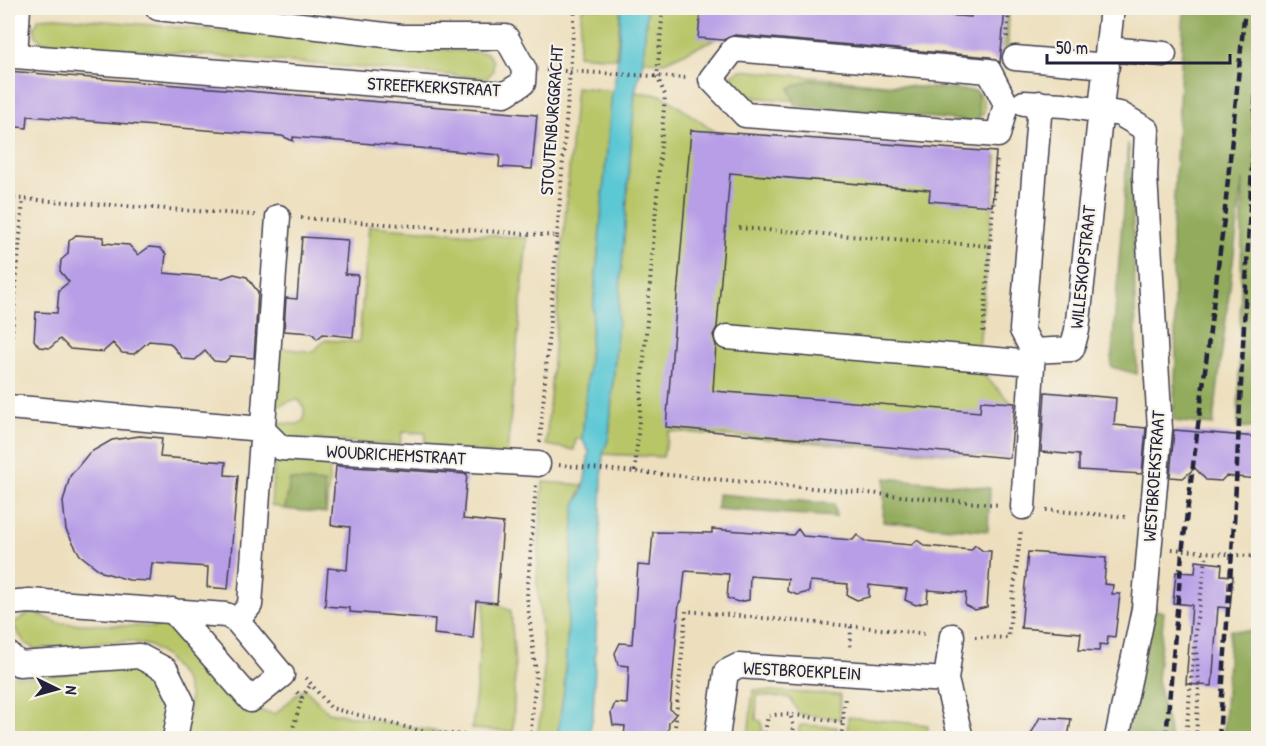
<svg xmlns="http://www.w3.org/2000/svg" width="1266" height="746" viewBox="0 0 1266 746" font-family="'Patrick Hand',sans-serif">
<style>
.green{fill:#b8c668;stroke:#6d7452;stroke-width:1.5}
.forest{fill:#92ab5c;stroke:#5a664c;stroke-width:1.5}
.water{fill:#5cc8d4;stroke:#3f7588;stroke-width:1.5}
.building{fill:#b79ee7}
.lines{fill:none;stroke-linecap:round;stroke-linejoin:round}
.minor-casing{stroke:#403e4e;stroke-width:27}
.path{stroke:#403e4e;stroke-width:4;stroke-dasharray:1.5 4.5;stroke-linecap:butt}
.minor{stroke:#fff;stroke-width:24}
.rail{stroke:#22223b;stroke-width:4.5;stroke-dasharray:9 4.5;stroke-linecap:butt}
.minor-bridge-casing{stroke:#403e4e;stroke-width:27;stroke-linecap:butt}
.minor-bridge{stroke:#fff;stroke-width:24}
.labels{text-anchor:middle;stroke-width:4.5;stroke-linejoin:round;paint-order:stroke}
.street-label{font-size:18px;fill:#22223b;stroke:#f7f3e8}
</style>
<rect width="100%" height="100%" fill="#f7f3e8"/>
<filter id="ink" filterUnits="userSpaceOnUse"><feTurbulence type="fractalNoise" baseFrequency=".0167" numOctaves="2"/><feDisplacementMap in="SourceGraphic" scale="12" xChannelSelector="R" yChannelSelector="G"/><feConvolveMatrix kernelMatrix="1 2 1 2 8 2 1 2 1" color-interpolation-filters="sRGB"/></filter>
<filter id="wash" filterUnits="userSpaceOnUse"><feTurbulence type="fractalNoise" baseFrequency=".008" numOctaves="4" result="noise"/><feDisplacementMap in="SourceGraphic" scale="24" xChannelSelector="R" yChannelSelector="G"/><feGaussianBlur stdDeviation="1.35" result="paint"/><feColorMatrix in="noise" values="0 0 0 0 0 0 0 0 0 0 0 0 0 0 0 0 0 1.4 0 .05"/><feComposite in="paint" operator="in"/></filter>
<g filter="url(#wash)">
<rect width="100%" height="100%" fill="#eddfbd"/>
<!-- green -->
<path class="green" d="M582 8H621L616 58 578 55Z
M647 8H707L705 36 718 38 664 62 643 61Z
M1007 8H1009L1007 69 1003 61Z
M56 17 487 53 493 61V71L487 78 43 42 36 37 34 28 39 18Z
M740 70 978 93C984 99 986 106 983 115L736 96 730 86 731 76Z
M576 87 612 91 582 439H576L574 450 546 445Z
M635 92 662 95 717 133 997 157 977 369 1014 405 1009 458 669 431 663 457 603 454 609 437Z
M8 209H14L16 218 8 330Z
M369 226 527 238 507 455 424 448 426 433 402 432 400 445 287 438 273 423 298 424 304 420V408L299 400 290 401 275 408 280 348 313 352 325 340 359 342Z
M275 453 331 458 326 513 323 483 291 480 285 509 271 505Z
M543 482 583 485 575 505 564 690 557 738H537L543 696 544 654 537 580Z
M485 601 497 603 511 611 515 667 513 732 472 729Z
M32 611 58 623 157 627 163 621 172 622 245 708 275 714 304 688 328 712 471 738H185L190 697 184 679 166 657 150 646 129 641 35 649 25 643 12 624Z
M108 668 145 670C170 695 172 704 161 738H8V673C21 683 89 671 108 668Z
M753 690 840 695V719L799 714 790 698 757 695 756 720 761 721 764 738H748Z
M848 717 928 725 927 738H847Z
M800 725 837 727 836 738H797Z"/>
<!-- forest -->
<path class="forest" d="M1184 8H1258V428L1238 427 1243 180 1213 425 1173 421 1176 359 1172 237Z
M811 80 977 91 980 122 796 106 789 88Z
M1128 143 1132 186 1137 374 1111 367Z
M885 478 990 488 988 531 883 522Z
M290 480 324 483 326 513 285 509Z
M718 494 834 504 836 517 717 509Z
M1155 610 1164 612 1157 680 1171 738H1125Z
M1230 630 1258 632V738H1223Z"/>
<!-- water -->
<path class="water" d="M621 8H647L643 61 635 92 609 437 603 454 593 716 588 738H557L564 690 575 505 583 491 589 452 582 439 612 91C619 76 619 27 621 8Z"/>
<g id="blocks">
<!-- building -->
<path class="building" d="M701 8H851L971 17 972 8H1005L1000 63 990 57 735 35 723 40 698 38Z
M8 71 537 115 532 169 499 167 500 155 384 145 293 137V141L282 136 28 116 27 128 8 126Z
M691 130 996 152 992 206 929 201 930 190 730 173 717 327 713 335 716 345 713 391 980 412 981 401 1015 403 1010 458 666 427Z
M76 235 104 237 103 243 129 245 138 255 149 247 160 248 166 254 164 273 223 278 234 274 247 277 258 292 254 358 231 356 225 362 214 361 205 351 195 360 183 359 170 343 149 341 134 354 122 353 113 343 103 352 70 349 60 339 50 348 39 347 34 340 36 312 57 313 59 290 69 282 60 271 61 260 68 254 69 241Z
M302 237 348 240 345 274 358 275 353 337 323 334 317 339 312 333 284 331 286 298 297 299Z
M1045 392 1116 398 1114 425 1146 428 1142 474 1079 470V455L1041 452Z
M1174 430 1258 437V479L1226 476 1221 481 1206 480 1195 468 1183 478 1170 477Z
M140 436 162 438 160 457 226 462 225 475 238 476 228 589 207 587 208 567 152 563 150 581 129 580 102 572 80 555 66 530 63 502 70 476 89 453 112 440Z
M336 466 467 474 463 519 503 523 497 603 476 601 473 638 434 634 435 619 350 612V608L325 606 328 568 347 570 350 527 331 525Z
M712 529 793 535 798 529 803 536 853 540 857 535 865 541 912 545 917 540 925 546 971 550 975 545 983 551H991L987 607 975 610 965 605 966 593 928 590 927 602 916 605 905 600 907 589 869 585V597L857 600 847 595 848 584 810 581 809 592 797 595 787 591 788 579 750 576 749 600 738 602 727 598 729 574 685 571 682 600 679 603 670 709 676 714 669 722 668 738H624L625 726 613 725 611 713 615 703 627 704 629 666 618 665 615 653 620 643 632 644 638 565 650 566 653 532 712 533Z
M1028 552 1106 558 1104 584 1113 585 1112 594H1120L1115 637 1108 636 1107 645 1100 644 1099 651 1079 650 1081 633 1021 628Z
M1196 561 1222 564 1221 575 1233 576 1230 608 1218 607 1212 686 1186 684 1192 605 1173 603 1176 572 1195 573Z
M1040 717 1071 719 1068 738H1029Z"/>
</g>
</g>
<g filter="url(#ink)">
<use href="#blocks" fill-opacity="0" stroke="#403e4e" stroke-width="1.5"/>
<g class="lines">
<defs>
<path id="minor" d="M18 8 15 56 505 94 523 83 524 69 506 37H402L158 8
M734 49 989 71 1006 104 998 135 745 115 711 79Z
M1108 49 1164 54
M1015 58 1107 66
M1024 103 1064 105 1120 114 1147 130 1145 176 1160 429
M1040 103 1022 330 1033 351 1072 349 1077 330 1112 8
M727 337 1032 363
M8 407 262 429 281 448 538 464
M1023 507 1033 351
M8 603 29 601 226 615 237 621 282 675 251 700 172 610
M237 621 250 605 278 217
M952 636 946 680 961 738
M8 654 19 664 139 656 166 670 182 702 175 738
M717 738 726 672 738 666 946 680
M1117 738 1144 609"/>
</defs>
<!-- minor casing -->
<use href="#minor" class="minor-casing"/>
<!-- path -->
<path class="path" d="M1007 37 1009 8
M546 70 688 78
M8 198 255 215
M301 218 557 236 540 442
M739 228 990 246 983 335
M557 236 575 8
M990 246 997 157
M8 384 23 199
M559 465 1000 505
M635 471 665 95 657 76 663 8
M1046 510 1128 517
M1252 527 1258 528
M1172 549 1258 557
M851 626 928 634
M975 637 1008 638 1021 529
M306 678 331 708 425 732 507 738
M302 698 311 684
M791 717 794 727 792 738
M290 738 302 698 296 691
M530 738 536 675 527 596 536 485
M674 738 686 611 851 626 850 650
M768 738 765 732 768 716C788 711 821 720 843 722L845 696
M841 738 843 722
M1186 738 1194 646
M1196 738 1199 685 1195 633 1207 553"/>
<!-- minor -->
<use href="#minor" class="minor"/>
<!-- rail -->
<path class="rail" d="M1166 738 1182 553 1224 219 1245 8
M1219 738 1234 523 1258 47"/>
<defs>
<path id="minor-bridge" d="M1144 609 1160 429"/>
</defs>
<!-- minor-bridge casing -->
<use href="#minor-bridge" class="minor-bridge-casing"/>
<!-- minor-bridge -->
<use href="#minor-bridge" class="minor-bridge"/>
</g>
</g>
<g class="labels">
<!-- street labels -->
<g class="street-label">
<text transform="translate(434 87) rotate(3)" y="6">STREEFKERKSTRAAT</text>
<text transform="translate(552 120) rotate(-86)" y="6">STOUTENBURGGRACHT</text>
<text transform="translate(1083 267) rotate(-84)" y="6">WILLESKOPSTRAAT</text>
<text transform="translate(396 455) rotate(3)" y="6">WOUDRICHEMSTRAAT</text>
<text transform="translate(1154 476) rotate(-86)" y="6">WESTBROEKSTRAAT</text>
<text transform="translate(802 671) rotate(3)" y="6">WESTBROEKPLEIN</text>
</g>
</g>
<!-- margin -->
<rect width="1266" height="746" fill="none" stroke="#f7f3e8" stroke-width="30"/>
<!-- north arrow -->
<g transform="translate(57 689) rotate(95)" stroke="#f7f3e8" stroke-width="4.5" paint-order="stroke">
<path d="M0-4.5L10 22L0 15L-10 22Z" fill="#22223b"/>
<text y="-9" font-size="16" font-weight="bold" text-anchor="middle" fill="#22223b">N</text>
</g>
<!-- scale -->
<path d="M1047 54v9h183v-9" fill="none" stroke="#22223b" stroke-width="3"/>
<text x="1056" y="54" font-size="18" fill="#22223b" stroke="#f7f3e8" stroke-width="4.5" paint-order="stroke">50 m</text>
</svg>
